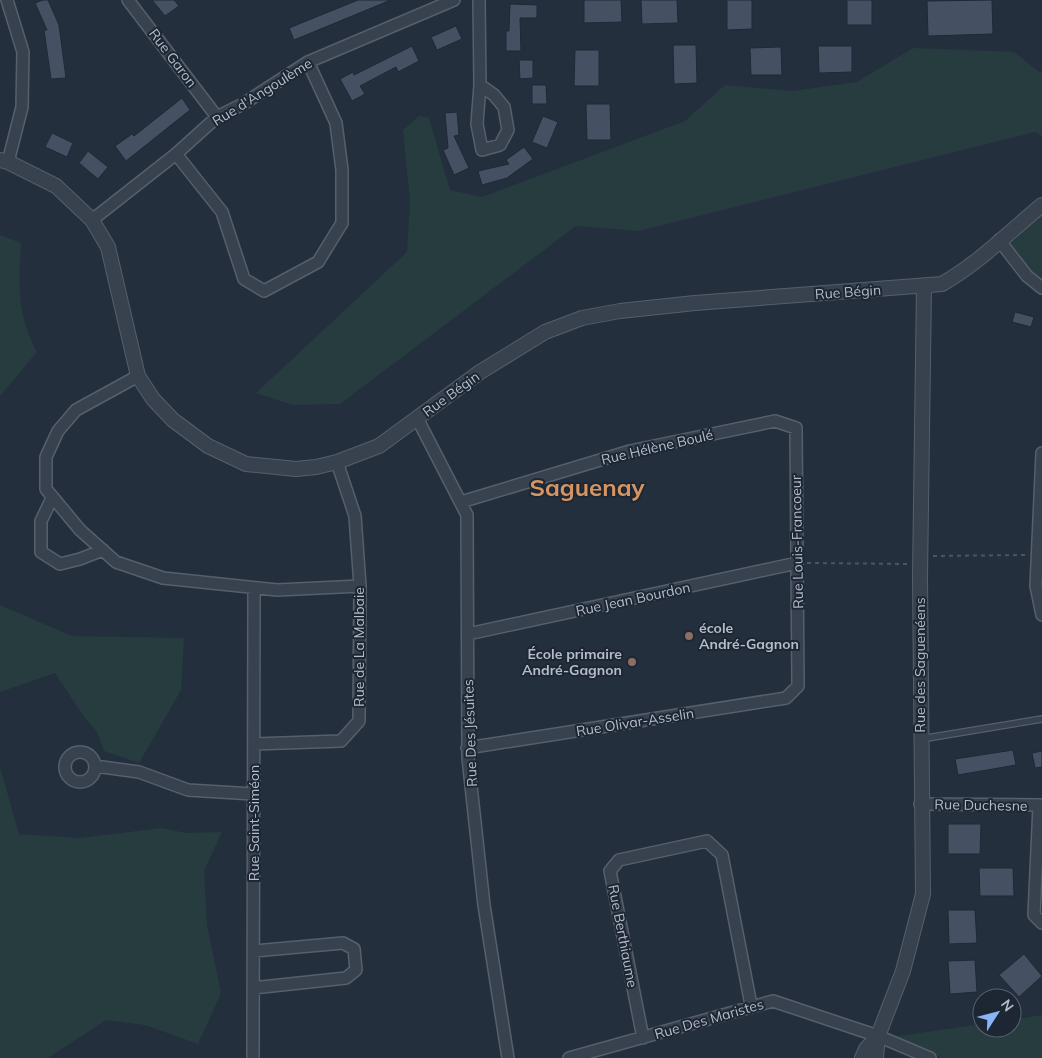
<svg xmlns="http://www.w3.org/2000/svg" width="1042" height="1058" viewBox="0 0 1042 1058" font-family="Mulish,sans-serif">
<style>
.green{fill:#263c3f}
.building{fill:#455162;stroke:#1f2835}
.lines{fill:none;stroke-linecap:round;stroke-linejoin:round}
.service-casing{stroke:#565f6c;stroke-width:8}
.minor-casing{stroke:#565f6c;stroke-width:14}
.tertiary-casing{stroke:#565f6c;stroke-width:16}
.path{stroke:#44595c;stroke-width:2;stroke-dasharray:4 4;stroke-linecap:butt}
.service{stroke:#38414e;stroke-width:5.5}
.minor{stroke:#38414e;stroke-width:11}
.tertiary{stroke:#38414e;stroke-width:14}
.education-dot{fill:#8d6e63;stroke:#1d2633;stroke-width:2}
.labels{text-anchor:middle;stroke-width:4;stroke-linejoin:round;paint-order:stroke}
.street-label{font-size:14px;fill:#b4bcc9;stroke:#1d2633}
.poi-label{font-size:14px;font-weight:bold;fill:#b4bcc9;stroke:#1d2633;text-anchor:start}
.town-label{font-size:24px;font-weight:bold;fill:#d59563;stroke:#1d2633}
</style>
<rect width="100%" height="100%" fill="#242f3e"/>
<!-- green -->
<path class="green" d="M913 48 1014 52 1039 72 1042 71V136L1035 132 638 231 576 226 340 404 293 405 256 393 407 252 410 202 403 130 419 116 429 118 450 190 482 197 685 121 725 85 792 91 857 82Z
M1042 205V288L999 240Z
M0 235 21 243C19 286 16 312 37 352L0 396Z
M0 605 72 636 184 638 181 690 139 763 104 751 97 732 84 717 55 673 0 692Z
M0 767 19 834 80 838 162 828 186 833 222 832 204 871 207 925 221 993 198 1044 145 1025 106 1020 48 1058H0Z
M1042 1015V1058H942L892 1037 982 1024V1028H1012V1020Z"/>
<!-- building -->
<path class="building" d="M43 0H48L59 25 66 78 51 79 44 30H47L35 3Z
M152 0H174L179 6 165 16Z
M358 0H391L294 40 289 28Z
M584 0H621L622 22 584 23Z
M641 0H677L678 23 642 24Z
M727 0H752V29L727 30Z
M847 0H872V25H847Z
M992 0 993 34 928 36 927 1Z
M510 4 537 5V18H520L521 51H506V31H509Z
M456 26 462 39 437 50 431 37Z
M673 45H696L697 83 674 84Z
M412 46 419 61 398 72 396 67 360 86 365 94 352 101 340 79 353 72 354 75Z
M818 46H852V72L819 73Z
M781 47 782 75H751L750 48Z
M575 50H599V86H574Z
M519 60H533V78L520 79Z
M532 85H546L547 104H532Z
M182 98 190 110 126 161 115 146 132 134 134 136Z
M586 104H610L611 140H587Z
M457 112 459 135 454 136 469 168 454 175 443 150 448 148 445 113Z
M543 116 558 122 547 148 532 142Z
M52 133 73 143 67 157 45 147Z
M524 147 533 159 507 178 482 185 478 171 509 164 506 160Z
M88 151 108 167 98 179 79 163Z
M1015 312 1034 317 1031 327 1012 322Z
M1013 750 1016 765 958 775 955 759Z
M1042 751V767L1035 768 1032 753Z
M948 824H981L980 854H948Z
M979 868H1013L1014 896H980Z
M948 910H975L977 943 949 944Z
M1024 954 1042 976 1019 997 999 975Z
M975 960 977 992 950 994 948 961Z"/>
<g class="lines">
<defs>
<path id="service" d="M921 739 1042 719"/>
<path id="minor" d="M7 0 23 52 22 107 8 162
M128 0 217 117
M479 0 480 85 477 124 482 150 500 145 508 130 504 107 494 95 480 85
M176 154 222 212 244 279 264 291 318 262 342 223V170L336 123 308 62
M92 220 176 154 217 117 243 104 308 62 454 0
M999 240 1027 276 1042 288
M138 376 76 410 58 431 46 457V489L80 530 116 562 163 578 277 590 360 586
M417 418 467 515 468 758 484 905 508 1058
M1042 453 1036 586 1042 615
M52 498 41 521V552L60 564 80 559 103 550
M461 502 630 451 775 421 796 428 798 686 786 698 467 748
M468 634 797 563
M254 744 341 741 359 721 360 586 355 516 337 462
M65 767a15 15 0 1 1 30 0a15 15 0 1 1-30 0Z
M95 766 139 772 188 790 253 794
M920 804 1042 805
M1039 806 1034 915 1042 923
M253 988 346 978 356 970 354 949 343 943 254 951
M643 1038 610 871 619 860 707 841 722 855 751 1005
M253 1058 254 588
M569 1058 773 1001 878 1036 930 1058"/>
<path id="tertiary" d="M0 160 8 162 56 186 92 220 108 247 138 376 153 399 173 420 208 446 246 464 296 469 316 467 337 462 379 446 480 372 545 332 582 318 620 311 695 303 942 284C979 263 1009 232 1042 205
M862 1058 866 1049 878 1036 903 971 923 894 920 577 924 286
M876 1058 878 1036"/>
</defs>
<!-- service casing -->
<use href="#service" class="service-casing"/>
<!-- minor casing -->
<use href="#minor" class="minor-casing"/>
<!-- tertiary casing -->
<use href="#tertiary" class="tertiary-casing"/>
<!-- path -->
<path class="path" d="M933 556 1028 555
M807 563 910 564"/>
<!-- service -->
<use href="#service" class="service"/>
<!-- minor -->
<use href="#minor" class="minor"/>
<!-- tertiary -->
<use href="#tertiary" class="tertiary"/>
</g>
<!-- markers -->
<g class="education-dot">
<circle cx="689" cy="636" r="5"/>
<circle cx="632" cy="662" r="5"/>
</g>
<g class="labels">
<!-- street labels -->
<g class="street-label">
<text transform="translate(173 58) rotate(53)" y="5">Rue Garon</text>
<text transform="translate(262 92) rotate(-32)" y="5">Rue d'Angoulème</text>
<text transform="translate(848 292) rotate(-4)" y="5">Rue Bégin</text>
<text transform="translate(451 394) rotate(-36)" y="5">Rue Bégin</text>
<text transform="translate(657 447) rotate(-13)" y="5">Rue Hélène Boulé</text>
<text transform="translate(797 542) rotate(-91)" y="5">Rue Louis-Francoeur</text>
<text transform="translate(633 599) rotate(-12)" y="5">Rue Jean Bourdon</text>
<text transform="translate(359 647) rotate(-90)" y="5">Rue de La Malbaie</text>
<text transform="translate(920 665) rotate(-90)" y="5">Rue des Saguenéens</text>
<text transform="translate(635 722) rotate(-9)" y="5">Rue Olivar-Asselin</text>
<text transform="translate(470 733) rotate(-92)" y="5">Rue Des Jésuites</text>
<text transform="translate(981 805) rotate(1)" y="5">Rue Duchesne</text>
<text transform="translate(254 823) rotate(-90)" y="5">Rue Saint-Siméon</text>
<text transform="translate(623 936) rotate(79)" y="5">Rue Berthiaume</text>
<text transform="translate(709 1019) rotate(-16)" y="5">Rue Des Maristes</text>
</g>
<!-- poi labels -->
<g class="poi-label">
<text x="699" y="633">école<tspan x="699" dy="16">André-Gagnon</tspan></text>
<text x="622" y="659" text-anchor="end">École primaire<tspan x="622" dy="16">André-Gagnon</tspan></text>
</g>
<!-- town labels -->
<g class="town-label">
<text x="587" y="496">Saguenay</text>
</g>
</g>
<!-- north arrow -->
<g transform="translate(997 1013) rotate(54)"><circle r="24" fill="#1d2633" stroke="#59626f"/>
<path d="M0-4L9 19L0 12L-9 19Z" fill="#8ab4f8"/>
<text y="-8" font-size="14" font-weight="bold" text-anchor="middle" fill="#b4bcc9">N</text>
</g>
</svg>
